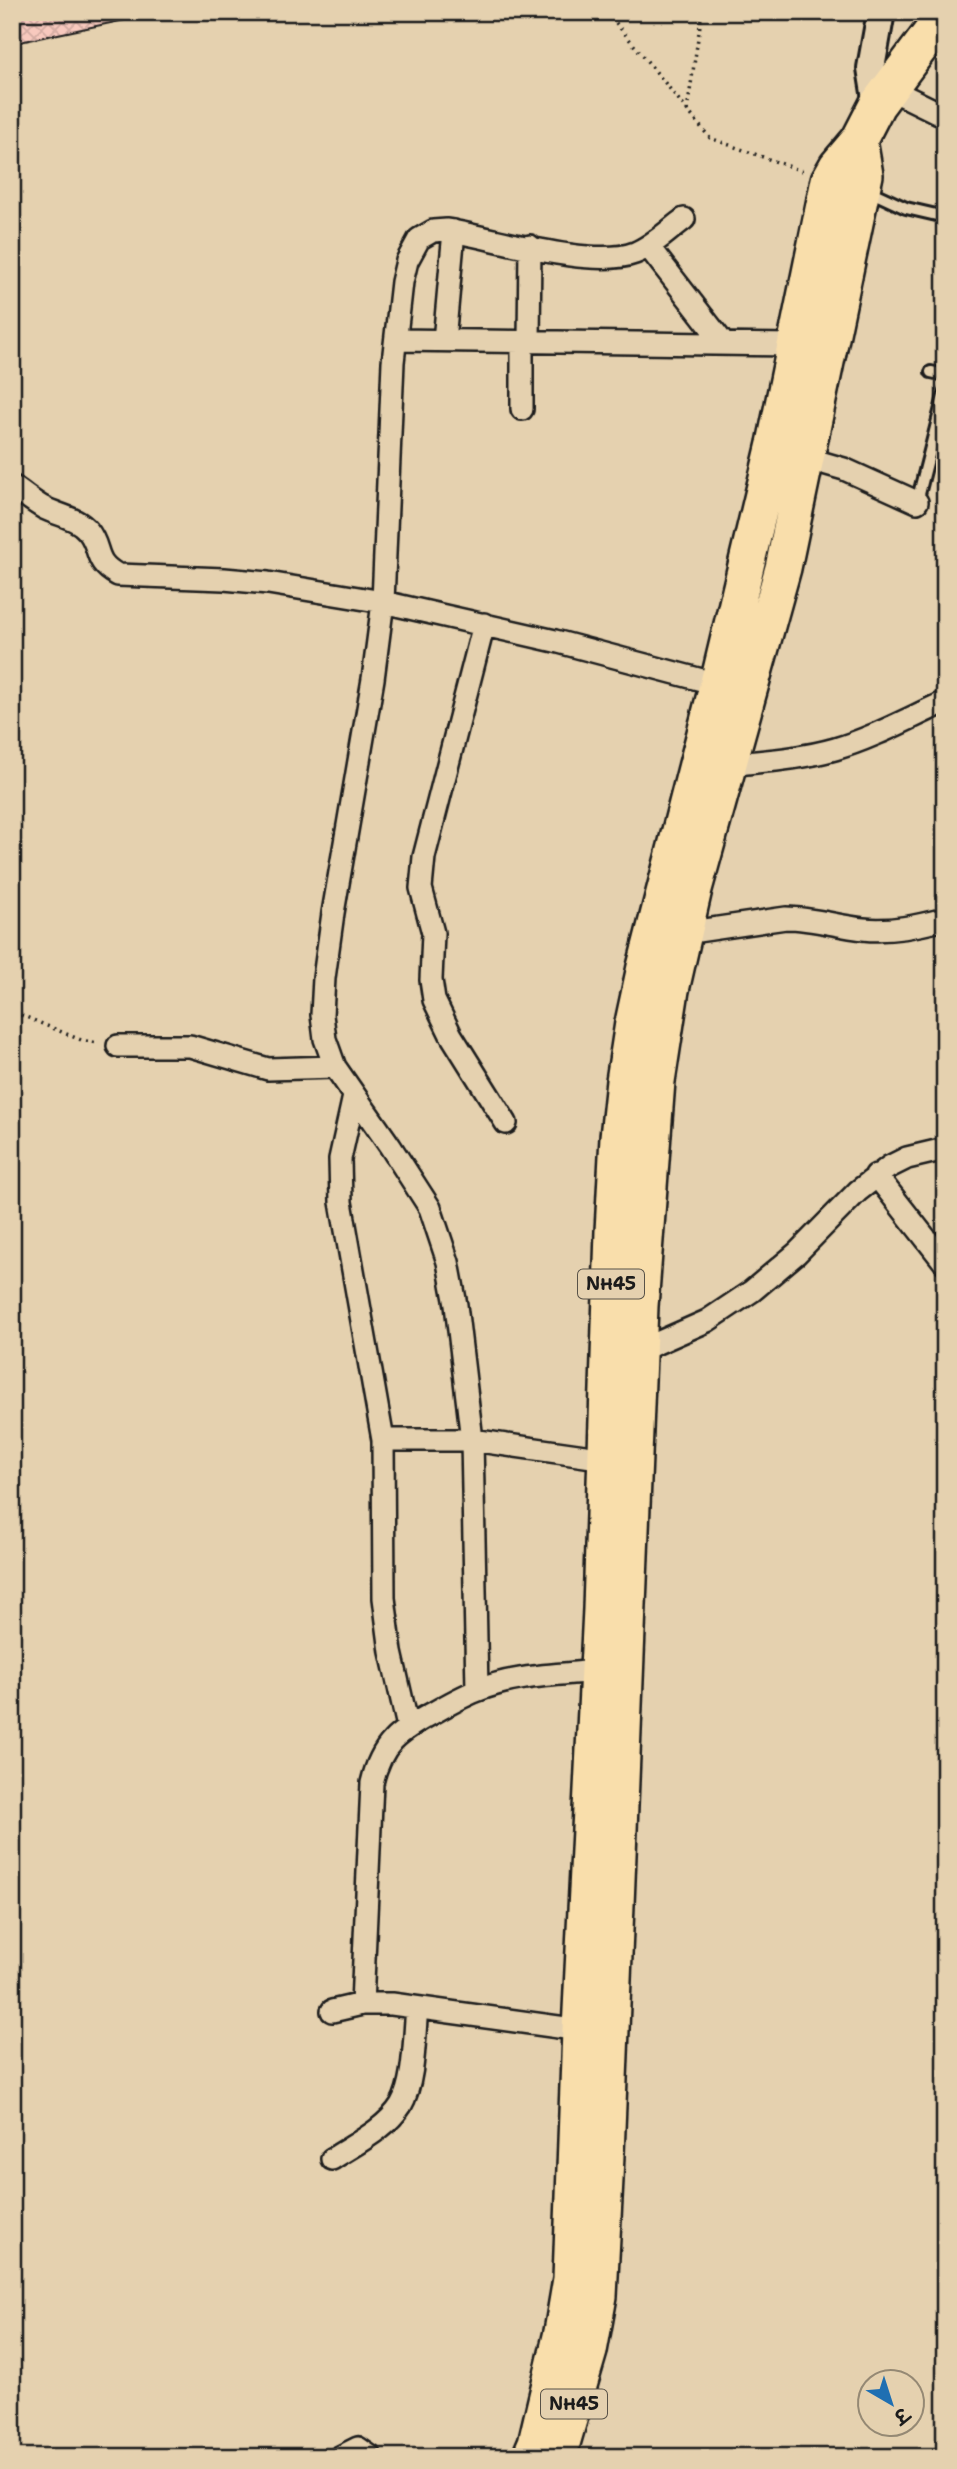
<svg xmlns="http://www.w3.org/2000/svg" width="957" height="2469" viewBox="0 0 957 2469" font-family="'Shantell Sans','Playpen Sans Deva',sans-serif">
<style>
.building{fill:url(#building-cross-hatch);stroke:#1c1c1c;stroke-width:2}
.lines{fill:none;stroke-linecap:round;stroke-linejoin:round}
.service-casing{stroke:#1c1c1c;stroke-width:16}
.minor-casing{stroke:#1c1c1c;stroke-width:26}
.tertiary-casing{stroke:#1c1c1c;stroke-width:32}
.trunk-casing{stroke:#1c1c1c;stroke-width:40}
.path{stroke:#1c1c1c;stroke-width:3.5;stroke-dasharray:2 5;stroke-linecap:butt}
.service{stroke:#e5d1af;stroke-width:10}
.minor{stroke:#e5d1af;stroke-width:21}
.tertiary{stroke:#e5d1af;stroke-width:26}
.trunk{stroke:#f9deab;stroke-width:35}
.labels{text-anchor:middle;stroke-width:7;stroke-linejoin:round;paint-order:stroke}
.shield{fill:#e5d1af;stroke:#585248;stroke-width:2}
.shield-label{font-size:18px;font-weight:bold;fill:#1c1c1c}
</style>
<defs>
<pattern id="building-cross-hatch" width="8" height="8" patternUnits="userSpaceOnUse" patternTransform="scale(1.75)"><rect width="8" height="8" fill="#f8c9be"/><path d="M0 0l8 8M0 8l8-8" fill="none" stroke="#d4aca3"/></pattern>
</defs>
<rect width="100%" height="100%" fill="#e5d1af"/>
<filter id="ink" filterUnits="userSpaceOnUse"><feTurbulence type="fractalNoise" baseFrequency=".0143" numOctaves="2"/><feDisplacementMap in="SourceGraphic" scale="14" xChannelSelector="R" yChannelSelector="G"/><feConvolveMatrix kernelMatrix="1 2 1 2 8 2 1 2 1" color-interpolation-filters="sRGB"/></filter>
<g filter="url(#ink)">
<!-- building -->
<path class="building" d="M12 12H124L125 20 15 43Z"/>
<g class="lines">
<defs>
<path id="service" d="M865 189 906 208 945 217
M931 372 945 375
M917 502 945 392"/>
<path id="minor" d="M890 89 945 116
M648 246 724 344
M396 340 796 345
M444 341 454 231
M529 341 530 246
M522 409V341
M806 458 844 469 917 502
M12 486C23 493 33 502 44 508 58 515 78 518 88 531 102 548 92 561 118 575L224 579 268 583 383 602 555 641 717 684
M484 624 424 857 421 888 433 933 431 980 434 1000 451 1035 506 1123
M727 765C763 761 800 759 835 749 873 738 909 718 945 702
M684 933 786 918C812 918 837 926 863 929 891 932 917 926 945 919
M118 1046H190L268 1069 335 1067
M354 1096 340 1159 341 1202 383 1440 384 1598 391 1652 408 1727
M876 1175 945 1263
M639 1351 707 1321 752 1291 797 1253 858 1191 889 1167 907 1158 945 1149
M383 1440H472L606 1459
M477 1690 472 1440 456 1305 448 1262 430 1208 390 1146 335 1067 325 1039 322 1015 324 978 333 913 373 679 383 602 393 362 402 282 407 261 419 239 433 231 447 230C494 238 592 269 635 253 653 246 669 230 684 219
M362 2004 372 1783C381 1744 399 1731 433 1713 447 1705 461 1697 476 1691 514 1675 558 1675 598 1671
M332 2011 362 2004H392L580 2030
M332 2159C355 2144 386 2129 401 2105 415 2081 414 2036 417 2008
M340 2457 358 2448 371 2457"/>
<path id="tertiary" d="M877 105 871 68 881 12"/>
<path id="trunk" d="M530 2457 536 2443 562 2332 571 2279 580 2030 601 1609 613 1231 618 1137 624 1081 633 1023 645 967 720 675 775 444 829 180 837 166 859 140 877 105 945 14
M558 2457 589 2351 599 2296 605 2179 640 1306 657 1081 671 990 694 889 783 568 865 175 859 140"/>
</defs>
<!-- service casing -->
<use href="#service" class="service-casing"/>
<!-- minor casing -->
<use href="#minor" class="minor-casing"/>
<!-- tertiary casing -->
<use href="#tertiary" class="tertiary-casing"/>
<!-- trunk casing -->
<use href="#trunk" class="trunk-casing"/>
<!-- path -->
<path class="path" d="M607 12 710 138 802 171
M687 111 702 12
M21 1015 81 1040 98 1043"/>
<!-- service -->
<use href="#service" class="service"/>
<!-- minor -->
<use href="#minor" class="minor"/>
<!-- tertiary -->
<use href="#tertiary" class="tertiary"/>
<!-- trunk -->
<use href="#trunk" class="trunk"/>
</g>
</g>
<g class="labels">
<!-- shield labels -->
<g class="shield">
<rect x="578" y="1269.5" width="66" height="29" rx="5"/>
<rect x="541" y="2389.5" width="66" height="29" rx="5"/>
</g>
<g class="shield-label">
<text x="611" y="1290">NH45</text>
<text x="574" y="2410">NH45</text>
</g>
</g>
<!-- margin -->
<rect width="957" height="2469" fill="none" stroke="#e5d1af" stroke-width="42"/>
<rect x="21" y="21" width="915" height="2427" fill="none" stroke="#1c1c1c" stroke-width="2.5" filter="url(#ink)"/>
<!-- north arrow -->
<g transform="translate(891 2403) rotate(141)"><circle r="33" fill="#e5d1af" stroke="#958974" stroke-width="2"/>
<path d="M0-5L12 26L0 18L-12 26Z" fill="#1f6fb2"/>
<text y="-10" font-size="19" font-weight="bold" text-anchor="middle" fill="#1c1c1c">उ</text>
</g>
</svg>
